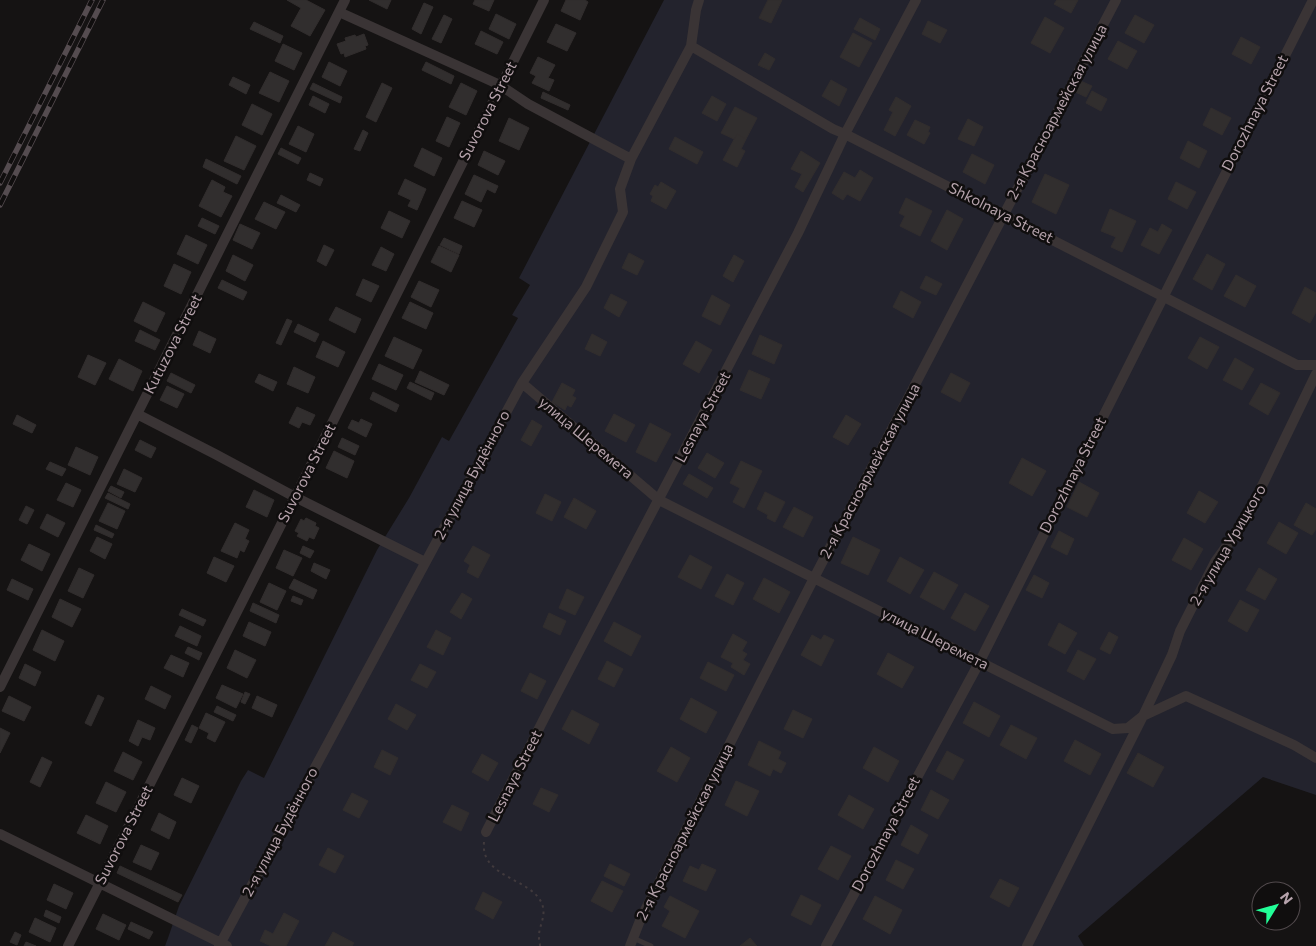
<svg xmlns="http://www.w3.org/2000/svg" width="1316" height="946" viewBox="0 0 1316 946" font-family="Commissioner,sans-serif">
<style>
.green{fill:#23232d}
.building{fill:#312e2e;stroke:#312d2d}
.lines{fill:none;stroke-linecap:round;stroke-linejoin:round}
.path{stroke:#413a3d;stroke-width:2;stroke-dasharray:2.5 4;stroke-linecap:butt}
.lane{stroke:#3a3435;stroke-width:5}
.street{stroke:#3a3435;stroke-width:10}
.rail-casing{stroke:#554c50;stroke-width:5.5}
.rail{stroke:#100e0e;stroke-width:4;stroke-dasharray:11;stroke-linecap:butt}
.labels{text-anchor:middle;stroke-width:5;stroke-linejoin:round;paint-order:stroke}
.street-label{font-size:15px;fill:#b6a3ac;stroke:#100e0e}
</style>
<rect width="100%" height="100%" fill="#151313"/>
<!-- green -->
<path class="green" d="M664 0H1316V795L1263 777 1078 936 1084 946H165L168 938 179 906 241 781 248 770 264 778 377 550 409 498 442 437 449 441 518 318 512 315 530 285 519 278Z"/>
<!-- building -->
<path class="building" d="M287 0H306L325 10 310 36 291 26 301 8Z
M369 0H391L387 9Z
M475 0H494L489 11 473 4Z
M566 0H585L588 2 580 20 561 11Z
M768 0H782L771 23 759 18Z
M1057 0H1078L1071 13 1054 4Z
M424 3 433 7 421 34 412 29Z
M496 14 516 24 509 39 489 29Z
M444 15 452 19 441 43 432 39Z
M1135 15 1154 25 1144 43 1125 33Z
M1045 17 1064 28 1050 53 1031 43Z
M860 18 880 29 875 40 854 29Z
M928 21 947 30 940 43 922 34Z
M254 22 283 36 280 43 250 29Z
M556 24 576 33 567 51 547 42Z
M481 31 503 42 497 54 475 44Z
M853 33 872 43 859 67 840 57Z
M364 34 368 45 365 46 366 49 345 57 344 53 341 54 337 44 346 41 345 38 355 35 356 37Z
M1241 37 1260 47 1251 64 1232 54Z
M1118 41 1137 51 1127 69 1108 59Z
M283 44 302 53 294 70 275 61Z
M765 53 775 59 769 70 758 65Z
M538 57 555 65 548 78 554 80 549 91 532 83 536 76 530 73Z
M329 62 347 71 340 86 322 77Z
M426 62 454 76 451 84 422 70Z
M270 72 289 81 279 102 259 93Z
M233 77 250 85 246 94 229 85Z
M1076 79 1092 86 1086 97 1071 90Z
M831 80 847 89 839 106 822 96Z
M313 83 342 97 340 103 310 89Z
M382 83 392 88 376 122 366 117Z
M461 83 477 91 466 115 449 107Z
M1092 91 1107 99 1101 111 1086 103Z
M543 92 570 105 568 110 541 98Z
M313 96 329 104 325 113 309 105Z
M712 96 726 104 717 121 702 113Z
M896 97 911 106 895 136 884 130 893 112 889 110Z
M252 104 272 114 262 135 242 125Z
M735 107 757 118 746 139 737 134 734 139 721 133Z
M1211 108 1231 118 1222 135 1203 125Z
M447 117 460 123 449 147 436 141Z
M509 118 529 128 519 150 499 141Z
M968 119 983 127 974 146 958 139Z
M915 120 930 127 928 132 930 133 924 144 907 135Z
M298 126 314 134 306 152 289 144Z
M363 130 368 133 360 151 354 149Z
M737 134 746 139 741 149 745 151 737 167 723 160Z
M236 136 256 146 244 170 224 161Z
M675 137 703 152 697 164 669 149Z
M1188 141 1207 151 1199 168 1180 158Z
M281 148 301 158 298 164 278 154Z
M422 148 442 158 434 176 414 166Z
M484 151 505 161 498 175 478 165Z
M801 151 820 163 803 192 795 187 802 174 791 169Z
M972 154 994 165 985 184 963 172Z
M206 159 241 176 237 184 203 167Z
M860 170 873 178 860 201 847 194 843 200 832 193 844 172 855 178Z
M310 173 323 179 320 186 307 180Z
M1045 174 1069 185 1056 214 1032 202Z
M474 175 498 186 495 193 487 189 481 202 465 194Z
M405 179 426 189 417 210 408 206 411 200 398 194Z
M212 180 225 187 223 192 232 196 221 217 199 206Z
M661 182 676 191 666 209 651 201 653 196 650 194 655 185 658 187Z
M1176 182 1196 192 1187 209 1168 199Z
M281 195 300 205 296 212 277 203Z
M906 198 932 211 920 236 900 226 905 216 899 213Z
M462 201 482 210 474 227 454 218Z
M264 202 285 212 276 229 255 219Z
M1110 209 1136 221 1122 252 1111 247 1116 237 1101 231Z
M947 210 963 219 947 250 931 241Z
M389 211 410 221 402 238 381 228Z
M202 218 219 226 215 234 198 226Z
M240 224 260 233 252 249 233 240Z
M1162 224 1172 230 1159 254 1141 245 1150 228 1158 232Z
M186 235 207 245 198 264 177 254Z
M444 238 462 246 459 254 440 245Z
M324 245 334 250 326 266 317 261Z
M439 246 459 255 451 272 431 262Z
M381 247 394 254 386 271 372 265Z
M629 253 644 261 637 275 622 268Z
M1207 254 1225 264 1212 290 1193 279Z
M233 255 253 265 245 281 226 271Z
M734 255 744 261 733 282 723 276Z
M174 264 191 272 181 294 164 286Z
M1236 275 1256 286 1245 307 1224 296Z
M926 276 942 284 936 295 920 288Z
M363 279 379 286 371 302 356 295Z
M222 280 247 292 243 300 218 288Z
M419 281 439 290 431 307 411 297Z
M1305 287 1316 293V312L1310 323 1292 313Z
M901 291 921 302 913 318 893 307Z
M611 294 627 302 619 317 604 308Z
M712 295 730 305 720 325 702 316Z
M143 302 165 313 156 332 134 321Z
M410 302 433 313 426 329 402 318Z
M336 307 361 319 355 333 329 320Z
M287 319 292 321 281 345 276 343Z
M298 324 319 334 315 342 294 332Z
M140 330 160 340 155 350 135 341Z
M199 331 216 339 210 353 193 345Z
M592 334 607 342 600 356 585 349Z
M760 335 782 345 774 364 752 354Z
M394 337 422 350 413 369 385 356Z
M1200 337 1219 347 1207 369 1188 358Z
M323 341 345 352 338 367 316 357Z
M696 341 712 350 699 373 683 364Z
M88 355 106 363 95 385 78 377Z
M1235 358 1254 369 1242 390 1223 380Z
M119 359 142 371 133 391 109 379Z
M379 364 403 375 396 390 372 379Z
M294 367 315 377 308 393 287 384Z
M749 370 770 379 761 399 740 390Z
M420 371 449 385 444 395 415 382Z
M171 373 195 385 191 393 167 381Z
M951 373 970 383 960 402 941 392Z
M259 374 277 382 273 391 255 382Z
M410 382 434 393 431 400 407 388Z
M562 383 575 390 572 396 576 398 571 407 567 405 565 410 552 402Z
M1261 383 1280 393 1268 415 1249 404Z
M167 386 184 394 177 408 160 400Z
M373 392 399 405 396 412 370 399Z
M297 407 315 415 310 425 302 422 299 428 289 423Z
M614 414 635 425 626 442 605 431Z
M17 415 36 425 32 433 13 424Z
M846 415 861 424 848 445 833 437Z
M361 419 372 424 366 437 348 428 352 420 359 423Z
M532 420 542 426 531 446 521 440Z
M650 423 671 434 656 462 636 452Z
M342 438 359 446 355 455 338 447Z
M140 440 156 448 151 458 135 450Z
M76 447 98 457 90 475 68 465Z
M334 451 354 461 347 478 326 468Z
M707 453 724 463 715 478 698 468Z
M1022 458 1046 471 1032 496 1009 483Z
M741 461 762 471 744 508 733 502 740 488 730 483Z
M50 462 66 469 62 476 46 469Z
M124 469 142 478 135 492 117 484Z
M689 474 713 488 707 498 683 484Z
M1079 482 1099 493 1087 517 1067 507Z
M66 483 81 490 73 507 57 500Z
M111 486 124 492 121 498 108 491Z
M254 490 274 500 267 517 246 507Z
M1199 491 1218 502 1205 523 1187 513Z
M765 492 785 502 775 522 767 518 768 515 757 509Z
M108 493 130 504 128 509 105 498Z
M545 494 561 502 552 521 536 513Z
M574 498 596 511 586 529 564 517Z
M108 503 125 511 117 529 99 521Z
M1306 503 1316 509V529L1312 535 1294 525Z
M26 506 34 510 27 524 19 520Z
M794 507 813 517 803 537 783 527Z
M47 514 65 523 58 537 40 528Z
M306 518 316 523 315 526 319 528 314 539 309 537 307 541 297 536 299 533 295 531 301 519 304 521Z
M1279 522 1298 533 1286 554 1267 543Z
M235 523 249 530 245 539 249 541 244 552 240 550 237 558 221 551Z
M96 525 114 534 112 538 94 530Z
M1059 531 1074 539 1067 555 1051 547Z
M97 537 112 544 105 559 90 551Z
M853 537 880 550 868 575 841 563Z
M1184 538 1203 549 1191 570 1172 560Z
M29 544 50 554 42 571 21 560Z
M303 546 314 551 310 558 300 553Z
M473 546 490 555 478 578 467 572 470 565 464 561Z
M284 550 302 558 293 576 276 568Z
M690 555 712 567 701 589 678 577Z
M214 557 234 566 226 582 207 573Z
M900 557 924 570 910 594 887 581Z
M314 563 330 570 326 579 311 571Z
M79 568 94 575 83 598 68 591Z
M1259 568 1277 579 1265 600 1246 590Z
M934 572 958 585 944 610 920 597Z
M727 574 744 583 733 605 715 596Z
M1034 575 1049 583 1042 598 1026 590Z
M764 578 790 592 779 613 753 599Z
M12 579 33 589 28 600 7 590Z
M294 579 317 590 313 599 289 588Z
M269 583 286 591 277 610 260 602Z
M567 589 584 597 575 615 559 608Z
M462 593 472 599 461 619 450 612Z
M965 593 989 606 975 631 951 618Z
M293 596 303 600 301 605 291 601Z
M60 599 81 609 72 627 52 617Z
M1240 600 1259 610 1247 632 1228 621Z
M253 603 279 615 276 623 250 611Z
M182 609 206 620 203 626 179 615Z
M549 613 566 621 560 635 543 627Z
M249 622 271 632 265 646 243 636Z
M614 622 641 636 631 656 604 641Z
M1059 623 1077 633 1065 654 1048 645Z
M180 626 201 636 197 646 175 636Z
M42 630 64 641 55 661 33 650Z
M436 630 451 638 443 655 427 647Z
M1109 632 1118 637 1110 654 1100 649Z
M733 634 747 642 742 651 747 654 743 660 750 664 744 675 731 667 733 663 721 657Z
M812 635 821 640 824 635 834 640 821 666 801 655Z
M188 647 202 653 199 660 185 653Z
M235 650 256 660 247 678 227 668Z
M1078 650 1096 659 1084 680 1067 671Z
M888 653 914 667 902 688 877 674Z
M171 655 189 663 183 677 164 668Z
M607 661 623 669 614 687 598 679Z
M708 662 734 675 726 691 700 678Z
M25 664 41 672 35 686 19 678Z
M420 664 436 672 427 688 411 680Z
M530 673 546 681 537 699 521 691Z
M222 685 243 694 236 708 216 698Z
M151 686 171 696 165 709 145 699Z
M245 692 250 694 245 704 241 702Z
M98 695 104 698 91 726 85 723Z
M9 696 31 707 24 721 2 711Z
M257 696 277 705 272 717 252 708Z
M691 698 717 712 706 733 680 719Z
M974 702 1000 716 989 737 963 723Z
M396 704 416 715 407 730 388 719Z
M217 706 236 715 233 721 214 712Z
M572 710 599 724 589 744 562 729Z
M793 710 812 719 803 738 784 729Z
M206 713 225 722 215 742 207 738 209 733 199 728Z
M138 720 155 728 150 740 142 737 138 746 129 741Z
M192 725 198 728 191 743 185 740Z
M1011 725 1037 738 1026 759 1000 745Z
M0 728 10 733 0 753Z
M1075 740 1101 754 1090 775 1064 761Z
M759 741 781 752 778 759 786 763 781 773 773 769 770 776 748 765Z
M671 747 690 758 677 782 657 771Z
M874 747 899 761 888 782 863 768Z
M382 750 398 758 390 775 374 767Z
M947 751 964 760 953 780 936 771Z
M123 752 142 762 133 780 114 771Z
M1138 753 1164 767 1153 787 1127 773Z
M482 754 498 763 488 781 472 772Z
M42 757 52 762 40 787 30 782Z
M182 778 199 786 191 803 174 795Z
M736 781 759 791 747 816 725 805Z
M106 782 126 792 116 812 96 803Z
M541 788 558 795 549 812 533 804Z
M931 790 949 800 938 819 921 810Z
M352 793 368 801 359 818 343 810Z
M849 795 874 809 863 829 838 815Z
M452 805 469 813 461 831 443 822Z
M159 813 176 822 169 839 151 830Z
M86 815 108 826 100 844 77 833Z
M911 825 928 835 918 854 901 845Z
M141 845 159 853 151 870 133 862Z
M831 846 851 856 838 880 818 869Z
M328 848 344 856 335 873 319 865Z
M896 860 914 869 903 889 886 880Z
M610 864 630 874 624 886 604 876Z
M702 864 716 870 706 891 683 881 690 866 699 870Z
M120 866 182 895 178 902 117 873Z
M1000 879 1019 888 1009 907 990 897Z
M602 881 623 891 612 912 591 901Z
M54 884 73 893 66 909 47 900Z
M483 892 502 902 493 919 475 909Z
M801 895 821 905 811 925 791 915Z
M670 896 699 911 685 938 662 926 670 911 664 907Z
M875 896 902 910 890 934 863 919Z
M46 910 61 917 59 923 44 916Z
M284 913 299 921 286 946H271L260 941 265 930 273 934Z
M103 914 126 925 119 940 96 929Z
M35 918 56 928 50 942 29 932Z
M131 922 153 932 149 939 128 929Z
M15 932 21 935 17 945 10 942Z
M333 932 354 943 352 946H325Z
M750 938 757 946H740Z
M26 942 36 946H24Z"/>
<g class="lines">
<!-- path -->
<path class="path" d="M484 842C480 878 532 878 542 904 547 916 538 927 539 938 539 941 540 943 540 946"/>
<!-- lane -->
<path class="lane" d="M633 938 651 946"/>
<!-- street -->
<path class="street" d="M339 12 500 85 528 104 631 159
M691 46 833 129 845 134 1297 365H1316
M522 383 659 500 1113 729 1128 728 1143 716 1027 946
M137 414 215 454 295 497 425 562
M0 687 345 0
M1143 716 1172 655 1180 631 1215 562 1246 519 1316 374
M1143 716 1186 696 1294 745 1316 758
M486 832 552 703 798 233 845 134 916 0
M0 834 227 946
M68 946 295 497 544 0
M219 946 522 383 586 287 623 212 620 189 631 159 691 46 696 10 699 0
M630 946 641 918 814 578 1116 0
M826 946 980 661 1313 0"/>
<defs>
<path id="rail" d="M0 183 92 0
M0 205 103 0"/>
</defs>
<!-- rail casing -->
<use href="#rail" class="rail-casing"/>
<!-- rail -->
<use href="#rail" class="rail"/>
</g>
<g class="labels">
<!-- street labels -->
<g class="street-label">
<text transform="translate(488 111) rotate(-63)" y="5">Suvorova Street</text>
<text transform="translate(1057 112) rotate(-62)" y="5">2-я Красноармейская улица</text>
<text transform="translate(1255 113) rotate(-63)" y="5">Dorozhnaya Street</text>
<text transform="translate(1001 213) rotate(27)" y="5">Shkolnaya Street</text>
<text transform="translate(173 344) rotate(-63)" y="5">Kutuzova Street</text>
<text transform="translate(703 417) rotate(-62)" y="5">Lesnaya Street</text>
<text transform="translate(586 438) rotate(40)" y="5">улица Шеремета</text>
<text transform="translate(870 471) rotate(-62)" y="5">2-я Красноармейская улица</text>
<text transform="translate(307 473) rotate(-63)" y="5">Suvorova Street</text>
<text transform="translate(472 475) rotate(-62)" y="5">2-я улица Будённого</text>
<text transform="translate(1073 475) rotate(-63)" y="5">Dorozhnaya Street</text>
<text transform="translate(1228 545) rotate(-60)" y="5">2-я улица Урицкого</text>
<text transform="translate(935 639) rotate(27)" y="5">улица Шеремета</text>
<text transform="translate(515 776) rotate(-63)" y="5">Lesnaya Street</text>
<text transform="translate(280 832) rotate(-62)" y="5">2-я улица Будённого</text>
<text transform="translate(685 832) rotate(-63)" y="5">2-я Красноармейская улица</text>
<text transform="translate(886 834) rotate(-62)" y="5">Dorozhnaya Street</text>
<text transform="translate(124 835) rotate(-63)" y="5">Suvorova Street</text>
</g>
</g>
<!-- north arrow -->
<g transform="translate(1276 906) rotate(53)"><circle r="24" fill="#100e0e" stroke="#524a4d"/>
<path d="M0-4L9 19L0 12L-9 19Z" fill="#22fe98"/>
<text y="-8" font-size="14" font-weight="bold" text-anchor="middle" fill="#b6a3ac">N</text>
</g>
</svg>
